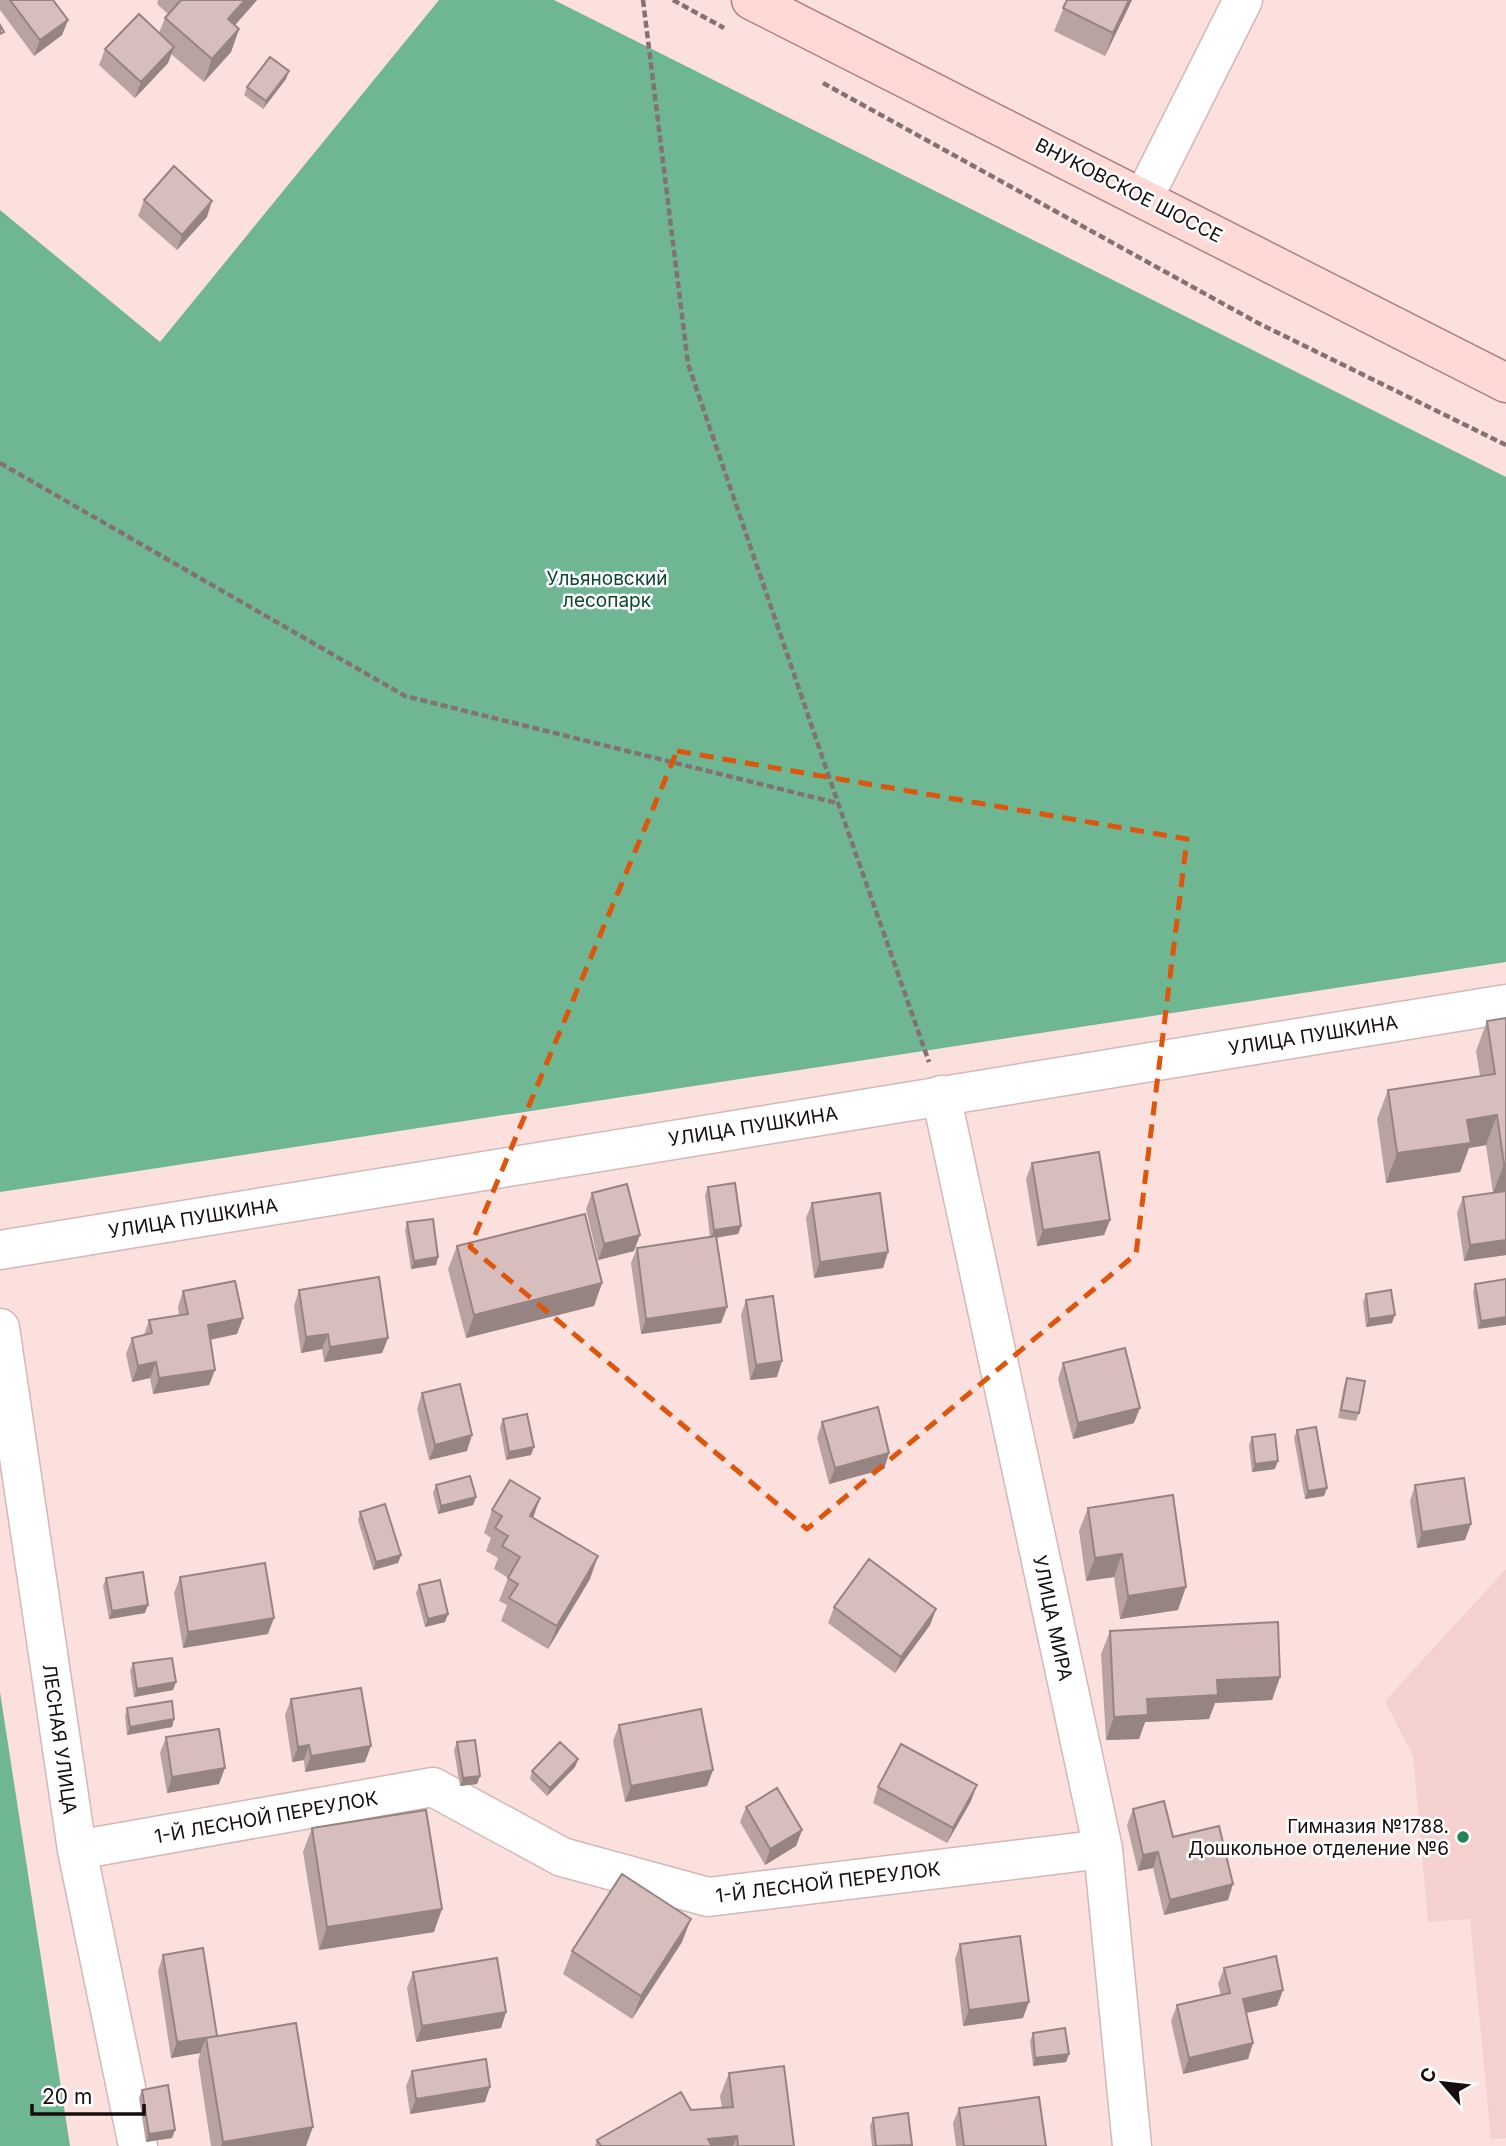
<svg xmlns="http://www.w3.org/2000/svg" width="1506" height="2146" viewBox="0 0 1506 2146" font-family="Inter,sans-serif">
<style>
.built{fill:#f4d1cf}
.forest{fill:#6fb692}
.lines{fill:none;stroke-linecap:round;stroke-linejoin:round}
.minor-casing{stroke:#d2b8b6;stroke-width:41}
.major-casing{stroke:#ad817e;stroke-width:41}
.path{stroke:#847271;stroke-width:4.5;stroke-dasharray:7 3.5;stroke-linecap:butt}
.minor{stroke:#fff;stroke-width:38}
.major{stroke:#fed9d6;stroke-width:38}
.wall{fill:#b9a3a1}
.shaded-wall{fill:#968483}
.building{fill:#d7bdbb;stroke:#968483;stroke-width:2}
.marked{fill:none;stroke:#de550c;stroke-width:5;stroke-dasharray:14 9;stroke-linejoin:round}
.poi-dot{fill:#22825a;stroke:#fff;stroke-width:2.5}
.labels{text-anchor:middle;stroke-width:5;stroke-linejoin:round;paint-order:stroke}
.street-label{font-size:19px;fill:#160d0d;stroke:#fff}
.park-label{font-size:19px;fill:#0b472e;stroke:#fff}
.poi-label{font-size:19px;fill:#160d0d;stroke:#fff;text-anchor:end}
</style>
<rect width="100%" height="100%" fill="#fbe0de"/>
<!-- built -->
<path class="built" d="M1506 1569V2138L1491 2139 1470 1919 1428 1922 1413 1756 1385 1701Z"/>
<!-- forest -->
<path class="forest" d="M439 0H554L1506 477V962L0 1192V210L160 342Z
M0 1692 70 2146H0Z"/>
<g class="lines">
<defs>
<path id="minor" d="M1144 197 1243 0
M941 1095 1103 1849 1132 2146
M0 1250 1506 1004
M0 1328 77 1850 138 2146
M77 1850 433 1787 562 1857 708 1897 1103 1849"/>
<path id="major" d="M751 0 1506 383"/>
</defs>
<!-- minor casing -->
<use href="#minor" class="minor-casing"/>
<!-- major casing -->
<use href="#major" class="major-casing"/>
<!-- path -->
<path class="path" d="M643 0 688 364 838 803 929 1062
M673 0 724 28
M823 83 1258 323 1506 445
M0 463 405 696 837 803"/>
<!-- minor -->
<use href="#minor" class="minor"/>
<!-- major -->
<use href="#major" class="major"/>
</g>
<!-- wall -->
<path class="wall" d="M0 0H53L68 20 62 35 34 56 0 10Z
M158 0H257L235 25 239 29 231 52 204 82 171 54 168 63 135 98 99 65 105 49 159 33 165 18 168 14 157 4Z
M1067 0H1132L1105 56 1054 31Z
M286 79 263 109 244 95 247 87Z
M144 200 207 217 177 250 138 216Z
M1506 1018V1255L1464 1261 1457 1213 1463 1197 1493 1193 1486 1145 1469 1148 1460 1172 1386 1183 1377 1119 1388 1090 1480 1076 1476 1051 1487 1021Z
M1032 1163 1110 1220 1104 1235 1037 1246 1026 1179Z
M708 1187 741 1226 738 1234 717 1238 727 1307 721 1323 641 1334 631 1263 637 1248 710 1237 705 1195Z
M592 1193 634 1251 598 1260 586 1209Z
M812 1203 888 1252 883 1268 814 1278 806 1218Z
M407 1222 438 1257 436 1265 411 1269 405 1230Z
M457 1246 602 1283 594 1306 466 1338 448 1269Z
M1506 1279 1478 1329 1473 1292 1475 1284Z
M299 1290 388 1338 382 1353 324 1362 322 1349 301 1353 294 1306Z
M183 1291 243 1318 237 1334 210 1340 215 1370 209 1385 153 1394 150 1378 132 1382 126 1354 132 1338 144 1335 149 1320 179 1316 178 1307Z
M1366 1294 1392 1323 1366 1327 1363 1302Z
M746 1300 777 1377 750 1380 741 1315Z
M1063 1363 1134 1423 1073 1439 1058 1379Z
M1347 1378 1359 1413 1356 1421 1338 1418 1344 1386Z
M422 1393 467 1451 429 1460 417 1409Z
M503 1419 531 1455 506 1460 500 1427Z
M822 1422 889 1453 884 1469 829 1484 817 1438Z
M1297 1430 1327 1488 1324 1496 1305 1499 1294 1438Z
M1252 1437 1275 1469 1252 1472 1249 1445Z
M436 1485 476 1497 473 1505 438 1514 433 1493Z
M1415 1485 1465 1540 1417 1548 1410 1501Z
M1088 1508 1178 1610 1120 1619 1114 1577 1086 1581 1079 1531Z
M492 1510 533 1518 590 1579 548 1649 501 1621 507 1605 499 1601 508 1578 494 1569 498 1558 486 1551 491 1538 484 1533Z
M360 1512 401 1555 398 1563 373 1570 358 1520Z
M180 1577 268 1634 183 1648 174 1593Z
M106 1578 145 1613 109 1619 103 1586Z
M419 1585 448 1614 445 1622 425 1627 416 1593Z
M834 1607 936 1609 930 1625 895 1673 828 1623Z
M1110 1631 1280 1677 1272 1700 1215 1703 1209 1719 1145 1722 1139 1739 1106 1740 1101 1654Z
M133 1663 176 1682 173 1690 134 1697 130 1671Z
M291 1699 365 1762 305 1772 304 1760 292 1762 285 1715Z
M127 1708 174 1719 172 1727 127 1735 125 1716Z
M619 1725 713 1770 707 1786 625 1802 613 1741Z
M166 1737 219 1784 167 1793 160 1753Z
M457 1742 480 1776 477 1784 460 1786 454 1750Z
M578 1759 575 1767 547 1796 530 1779 532 1771Z
M878 1787 971 1801 947 1843 873 1803Z
M746 1807 802 1830 796 1846 765 1865 740 1822Z
M1133 1809 1173 1837 1233 1884 1228 1900 1164 1915 1153 1868 1138 1871 1127 1825Z
M312 1828 434 1932 319 1950 303 1852Z
M682 1942 632 2019 563 1974 572 1951Z
M960 1944 1023 2018 963 2026 955 1959Z
M163 1955 217 2036 306 2146H211L198 2061 200 2053 171 2058 158 1971Z
M1224 1968 1283 1990 1277 2006 1246 2013 1253 2043 1248 2059 1183 2074 1171 2021 1177 2005 1221 1995 1218 1984Z
M413 1972 506 2012 501 2028 416 2042 407 1988Z
M1033 2033 1069 2054 1066 2062 1033 2066 1030 2041Z
M412 2071 485 2102 410 2114 406 2086Z
M729 2073 794 2146H595L597 2140 691 2110 722 2108 720 2096Z
M142 2090 175 2130 172 2138 146 2142 139 2098Z
M959 2108 1046 2146H956L953 2123Z
M873 2118 911 2146H872L870 2126Z"/>
<!-- shaded-wall -->
<path class="shaded-wall" d="M245 0H257L220 42 228 19Z
M1129 0H1132L1105 56 1113 33Z
M68 20 62 35 34 56 40 40Z
M239 29 231 52 204 82 212 59Z
M174 47 168 63 135 98 141 82Z
M289 71 286 79 263 109 266 101Z
M212 201 207 217 177 250 182 235Z
M1497 1115 1486 1145 1469 1148 1460 1172 1386 1183 1397 1153 1467 1120Z
M1506 1163V1191L1493 1193 1504 1164Z
M1110 1220 1104 1235 1037 1246 1043 1230Z
M741 1226 738 1234 711 1238 714 1230Z
M640 1235 634 1251 598 1260 604 1244Z
M1506 1240V1255L1464 1261 1470 1245Z
M888 1252 883 1268 814 1278 820 1262Z
M438 1257 436 1265 411 1269 414 1261Z
M602 1283 594 1306 466 1338 474 1315Z
M727 1307 721 1323 641 1334 646 1319Z
M1395 1315 1392 1323 1366 1327 1369 1319Z
M1506 1317V1325L1478 1329 1481 1321Z
M243 1318 237 1334 202 1341 208 1325Z
M328 1334 322 1349 301 1353 306 1337Z
M388 1338 382 1353 324 1362 330 1347Z
M782 1361 777 1377 750 1380 756 1365Z
M156 1362 150 1378 132 1382 138 1366Z
M215 1370 209 1385 153 1394 159 1378Z
M1140 1408 1134 1423 1073 1439 1078 1423Z
M472 1435 467 1451 429 1460 435 1445Z
M534 1447 531 1455 506 1460 509 1452Z
M889 1453 884 1469 829 1484 835 1468Z
M1278 1461 1275 1469 1252 1472 1255 1464Z
M1327 1488 1324 1496 1305 1499 1308 1491Z
M476 1497 473 1505 438 1514 441 1506Z
M540 1498 532 1521 530 1516Z
M1471 1524 1465 1540 1417 1548 1422 1532Z
M1122 1554 1114 1577 1086 1581 1095 1558Z
M401 1555 398 1563 373 1570 376 1562Z
M598 1556 590 1579 548 1649 557 1626Z
M1186 1587 1178 1610 1120 1619 1128 1596Z
M148 1605 145 1613 109 1619 112 1611Z
M936 1609 930 1625 895 1673 901 1657Z
M448 1614 445 1622 425 1627 428 1619Z
M274 1618 268 1634 183 1648 188 1632Z
M1280 1677 1272 1700 1215 1703 1209 1719 1145 1722 1139 1739 1106 1740 1114 1717 1147 1699 1217 1680Z
M176 1682 173 1690 134 1697 137 1689Z
M174 1719 172 1727 127 1735 130 1727Z
M309 1745 304 1760 292 1762 298 1747Z
M371 1746 365 1762 305 1772 311 1756Z
M578 1759 575 1767 547 1796 550 1788Z
M225 1768 219 1784 167 1793 172 1777Z
M713 1770 707 1786 625 1802 631 1786Z
M480 1776 477 1784 460 1786 463 1778Z
M977 1785 971 1801 947 1843 953 1828Z
M802 1830 796 1846 765 1865 770 1849Z
M1158 1852 1153 1868 1138 1871 1143 1855Z
M1233 1884 1228 1900 1164 1915 1170 1900Z
M442 1909 434 1932 319 1950 327 1927Z
M691 1919 682 1942 632 2019 641 1996Z
M1283 1990 1277 2006 1237 2015 1243 1999Z
M1029 2002 1023 2018 963 2026 969 2010Z
M506 2012 501 2028 416 2042 422 2026Z
M217 2036 206 2038 200 2053 171 2058 177 2042Z
M1253 2043 1248 2059 1183 2074 1189 2058Z
M1069 2054 1066 2062 1033 2066 1035 2058Z
M490 2087 485 2102 410 2114 416 2099Z
M313 2127 306 2146H221L223 2142Z
M175 2130 172 2138 146 2142 149 2134Z
M737 2136 733 2146H705L708 2139Z"/>
<!-- building -->
<path class="building" d="M10 0H53L68 20 40 40Z
M181 0H245L228 19 239 29 212 59 165 18Z
M1067 0H1129L1113 33 1063 8Z
M139 14 174 47 141 82 105 49Z
M0 25 4 32 0 34Z
M270 57 289 71 266 101 247 87Z
M174 166 212 201 182 235 144 200Z
M1506 1018V1163L1504 1164 1497 1115 1467 1120 1471 1143 1397 1153 1388 1090 1495 1074 1487 1021Z
M1099 1152 1110 1220 1043 1230 1032 1163Z
M735 1183 741 1226 714 1230 708 1187Z
M627 1184 640 1235 604 1244 592 1193Z
M1506 1191V1240L1470 1245 1463 1197Z
M880 1193 888 1252 820 1262 812 1203Z
M585 1214 602 1283 474 1315 457 1246Z
M433 1219 438 1257 414 1261 407 1222Z
M716 1236 727 1307 646 1319 637 1248Z
M379 1277 388 1338 330 1347 328 1334 306 1337 299 1290Z
M1506 1279V1317L1481 1321 1475 1284Z
M235 1281 243 1318 208 1325 215 1370 159 1378 156 1362 138 1366 132 1338 152 1333 149 1320 188 1314 183 1291Z
M1391 1290 1395 1315 1369 1319 1366 1294Z
M773 1296 782 1361 756 1365 746 1300Z
M1125 1348 1140 1408 1078 1423 1063 1363Z
M1347 1378 1365 1381 1359 1413 1341 1410Z
M460 1384 472 1435 435 1445 422 1393Z
M878 1407 889 1453 835 1468 822 1422Z
M527 1414 534 1447 509 1452 503 1419Z
M1316 1427 1327 1488 1308 1491 1297 1430Z
M1275 1434 1278 1461 1255 1464 1252 1437Z
M470 1476 476 1497 441 1506 436 1485Z
M1464 1478 1471 1524 1422 1532 1415 1485Z
M510 1480 540 1498 530 1516 598 1556 557 1626 509 1598 518 1584 508 1578 520 1557 502 1546 508 1536 495 1528 502 1516 492 1510Z
M1173 1495 1186 1587 1128 1596 1122 1554 1095 1558 1088 1508Z
M385 1504 401 1555 376 1562 360 1512Z
M869 1559 936 1609 901 1657 834 1607Z
M265 1563 274 1618 188 1632 180 1577Z
M143 1572 148 1605 112 1611 106 1578Z
M440 1580 448 1614 428 1619 419 1585Z
M1278 1622 1280 1677 1217 1680 1218 1695 1147 1699 1148 1715 1114 1717 1110 1631Z
M172 1658 176 1682 137 1689 133 1663Z
M361 1688 371 1746 311 1756 309 1745 298 1747 291 1699Z
M172 1701 174 1719 130 1727 127 1708Z
M701 1709 713 1770 631 1786 619 1725Z
M219 1729 225 1768 172 1777 166 1737Z
M475 1740 480 1776 463 1778 457 1742Z
M560 1742 578 1759 550 1788 532 1771Z
M901 1744 977 1785 953 1828 878 1787Z
M777 1788 802 1830 770 1849 746 1807Z
M1164 1801 1173 1837 1219 1826 1233 1884 1170 1900 1158 1852 1143 1855 1133 1809Z
M426 1810 442 1909 327 1927 312 1828Z
M622 1874 691 1919 641 1996 572 1951Z
M1020 1936 1029 2002 969 2010 960 1944Z
M203 1948 217 2036 177 2042 163 1955Z
M1276 1956 1283 1990 1243 1999 1253 2043 1189 2058 1177 2005 1230 1993 1224 1968Z
M497 1958 506 2012 422 2026 413 1972Z
M296 2023 313 2127 223 2142 206 2038Z
M1065 2028 1069 2054 1035 2058 1033 2033Z
M486 2059 490 2087 416 2099 412 2071Z
M784 2066 794 2146H738L737 2136 708 2139 712 2146H601L597 2140 681 2092 691 2110 733 2107 729 2073Z
M168 2085 175 2130 149 2134 142 2090Z
M1039 2097 1046 2146H964L959 2108Z
M908 2113 912 2145 876 2146 873 2118Z"/>
<!-- marked area -->
<path class="marked" d="M677 751 1187 839 1136 1254 807 1529 470 1247Z"/>
<!-- markers -->
<circle class="poi-dot" cx="1463" cy="1837" r="7"/>
<g class="labels">
<!-- street labels -->
<g class="street-label">
<text transform="translate(1129 190) rotate(27)" y="7">ВНУКОВСКОЕ ШОССЕ</text>
<text transform="translate(1313 1035) rotate(-9)" y="7">УЛИЦА ПУШКИНА</text>
<text transform="translate(753 1126) rotate(-9)" y="7">УЛИЦА ПУШКИНА</text>
<text transform="translate(193 1218) rotate(-9)" y="7">УЛИЦА ПУШКИНА</text>
<text transform="translate(1053 1618) rotate(78)" y="7">УЛИЦА МИРА</text>
<text transform="translate(60 1739) rotate(82)" y="7">ЛЕСНАЯ УЛИЦА</text>
<text transform="translate(266 1817) rotate(-10)" y="7">1-Й ЛЕСНОЙ ПЕРЕУЛОК</text>
<text transform="translate(828 1882) rotate(-7)" y="7">1-Й ЛЕСНОЙ ПЕРЕУЛОК</text>
</g>
<!-- park labels -->
<g class="park-label">
<text x="607" y="585">Ульяновский<tspan x="607" dy="22">лесопарк</tspan></text>
</g>
<!-- poi labels -->
<g class="poi-label">
<text x="1449" y="1833">Гимназия №1788.<tspan x="1449" dy="22">Дошкольное отделение №6</tspan></text>
</g>
</g>
<!-- north arrow -->
<g transform="translate(1443 2083) rotate(298)" stroke="#ffffff" stroke-width="5" paint-order="stroke">
<path d="M0-5L12 26L0 18L-12 26Z" fill="#160d0d"/>
<text y="-10" font-size="19" font-weight="bold" text-anchor="middle" fill="#160d0d">С</text>
</g>
<!-- scale -->
<path d="M32 2104v10h112v-10" fill="none" stroke="#160d0d" stroke-width="3.5"/>
<text x="42" y="2104" font-size="21" fill="#160d0d" stroke="#ffffff" stroke-width="5" paint-order="stroke">20 m</text>
</svg>
